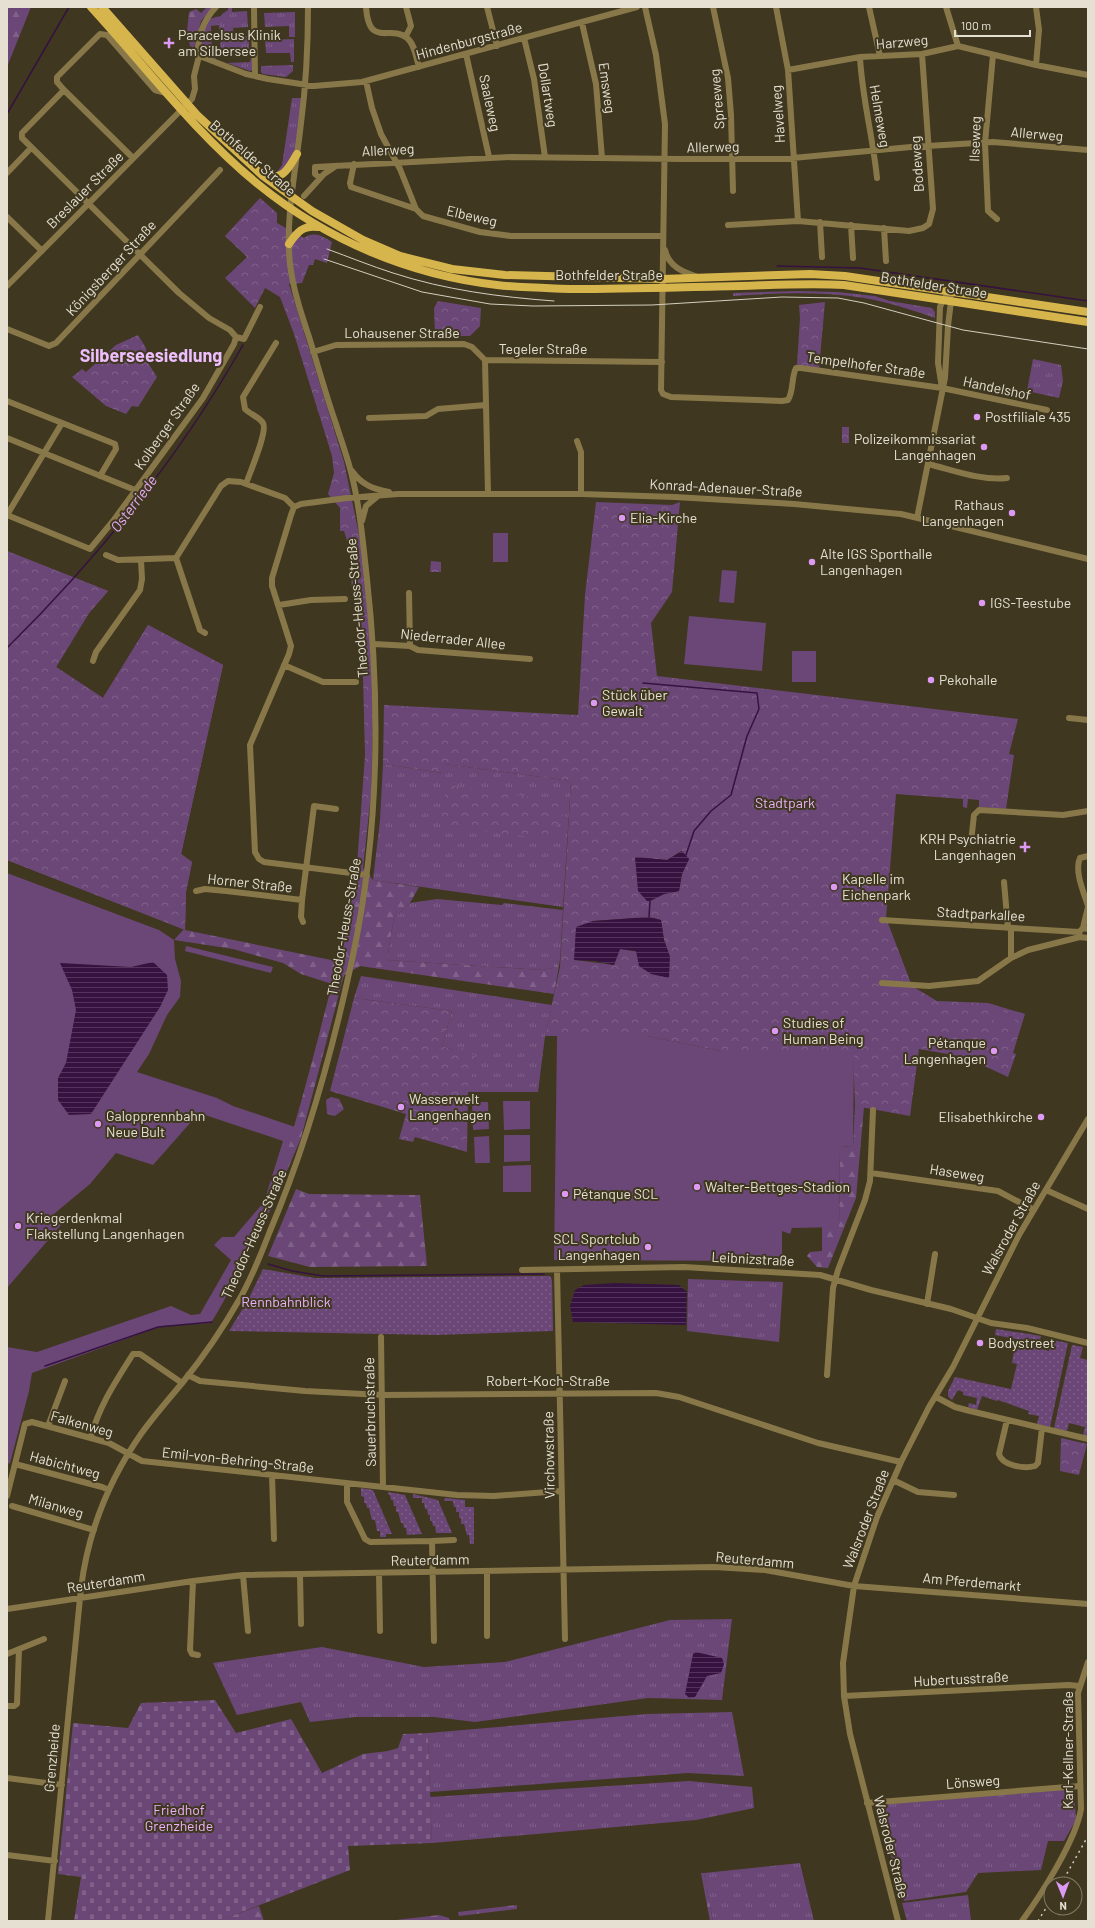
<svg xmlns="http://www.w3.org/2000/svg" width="1095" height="1928" viewBox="0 0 1095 1928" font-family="Barlow,sans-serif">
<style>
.grass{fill:url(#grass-tufts)}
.forest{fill:url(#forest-firs)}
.cemetery{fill:url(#cemetery-stones)}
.park{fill:url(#park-crowns);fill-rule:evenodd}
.garden{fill:url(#garden-dots)}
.pitch{fill:#6b4777}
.water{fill:url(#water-rules)}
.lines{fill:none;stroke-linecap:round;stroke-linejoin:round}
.stream{stroke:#361241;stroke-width:1.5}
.minor{stroke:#887849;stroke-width:6}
.major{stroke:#d7b54d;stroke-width:8}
.tram{stroke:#d3cebf;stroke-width:1}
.rail{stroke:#d3cebf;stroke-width:1.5;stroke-dasharray:2 4;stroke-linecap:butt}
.poi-dot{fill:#dd99f3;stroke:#3f371f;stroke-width:1.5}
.labels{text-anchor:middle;stroke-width:4;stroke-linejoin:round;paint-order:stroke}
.poi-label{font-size:14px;fill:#e5e0d2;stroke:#3f371f;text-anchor:start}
.street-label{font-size:14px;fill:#e5e0d2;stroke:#3f371f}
.park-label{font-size:14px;fill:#ecb2ff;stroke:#3f371f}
.water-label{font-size:15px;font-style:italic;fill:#e4aaf6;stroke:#3f371f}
.district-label{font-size:18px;font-weight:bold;fill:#edbdfd;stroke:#3f371f}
</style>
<defs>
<pattern id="grass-tufts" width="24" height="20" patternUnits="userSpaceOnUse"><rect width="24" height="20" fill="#6b4777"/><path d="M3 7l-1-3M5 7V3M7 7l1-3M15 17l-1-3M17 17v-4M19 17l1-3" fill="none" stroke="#806189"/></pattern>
<pattern id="forest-firs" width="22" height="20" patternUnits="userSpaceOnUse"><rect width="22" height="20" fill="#6b4777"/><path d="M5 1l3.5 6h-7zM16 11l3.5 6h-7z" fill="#806189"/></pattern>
<pattern id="cemetery-stones" width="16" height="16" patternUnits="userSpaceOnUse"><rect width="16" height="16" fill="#6b4777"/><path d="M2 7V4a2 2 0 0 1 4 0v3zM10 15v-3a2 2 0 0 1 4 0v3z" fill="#806189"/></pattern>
<pattern id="park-crowns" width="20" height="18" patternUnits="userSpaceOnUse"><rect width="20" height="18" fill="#6b4777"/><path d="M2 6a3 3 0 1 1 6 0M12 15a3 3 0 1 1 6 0" fill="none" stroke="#806189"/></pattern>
<pattern id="garden-dots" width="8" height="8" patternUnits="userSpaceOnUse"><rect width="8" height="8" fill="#6b4777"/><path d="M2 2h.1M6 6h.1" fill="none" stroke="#806189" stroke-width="1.8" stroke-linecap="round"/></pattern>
<pattern id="water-rules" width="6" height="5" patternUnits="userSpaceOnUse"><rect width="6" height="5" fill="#361241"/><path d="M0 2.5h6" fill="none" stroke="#53345c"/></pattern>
</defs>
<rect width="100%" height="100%" fill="#3f371f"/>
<!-- grass -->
<path class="grass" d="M232 7V12L247 11 248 27 233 28 234 36H249V54L221 53 219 25 211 26 212 53H216V59L204 54C199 46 200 30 206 22 210 18 216 17 221 16L222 14 228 10V8Z
M295 12V37H289V26L265 27 264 13Z
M294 39V62H291L290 53H266L265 40Z
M251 58 255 61 253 70 250 71 227 63 250 62Z
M293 65V71L286 77 263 74 261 72V66Z
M292 98H304L298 150 286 172H277L282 165Z
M798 291 837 292 875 296 890 301 932 308 935 312V318C912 310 888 302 864 298 820 291 777 293 733 296V293Z
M1033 359 1061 365 1063 381 1059 398 1027 391Z
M383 764 442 773 444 764 571 781 563 907 373 880 380 820Z
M437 899 502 905 504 903 563 910 560 960 553 968 543 970 387 960 394 917 410 903Z
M361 976 552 1005 545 1036 538 1092H468L453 1050 442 1046 452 1011 354 998Z
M331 1097 339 1099 344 1109 335 1116 327 1114 326 1100Z
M688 1279 783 1282 779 1342 687 1331Z
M732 1619 722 1700 648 1698 475 1722 434 1717H356L310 1722 301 1702 237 1715 213 1663 322 1647 424 1667 505 1662 670 1620Z
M732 1712 744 1776 688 1773 430 1792 428 1733 647 1714Z
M689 1781 752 1787 754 1808 696 1820 432 1843 430 1797Z
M1074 1789 1076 1820 1064 1841H1048L1041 1870 978 1873 966 1892 904 1901 876 1805Z
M800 1863 814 1921H713L704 1873Z
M968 1895 971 1921H907L902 1903Z"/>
<!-- forest -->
<path class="forest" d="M7 7H31L7 67Z
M207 7H213L201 21 194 48 190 46 187 31 189 12 196 9 201 13Z
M7 551 108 591 89 613 56 667 103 698 148 625 223 665 181 854 192 862 186 892 185 930 341 962 350 884 357 865 363 868 373 880 419 887 410 903 394 917 387 960 543 970 553 968 560 960 554 994 360 966 344 975 301 1138 263 1227 257 1234C290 1153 310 1069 332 984L301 974 283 963 233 949 174 940 184 929 7 860Z
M855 1106 864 1107 856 1198 828 1268 817 1267 807 1256 810 1252 822 1251V1227H839L840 1147 853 1146Z
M296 1189 309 1194 420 1195 427 1266 310 1267 268 1256Z
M701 1873H704L713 1921H710Z
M517 1905V1909L459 1916 458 1912Z
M259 1906 264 1921H218Z
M439 1915 449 1918 450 1921H387Z"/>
<!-- cemetery -->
<path class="cemetery" d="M215 1700 236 1733 291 1719 322 1773 363 1754 388 1751 398 1748 403 1734 428 1733 432 1843 348 1846 350 1870 219 1921H74L81 1877 58 1874 73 1723 128 1728 141 1703Z"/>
<!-- park -->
<path class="park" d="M260 198 277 213V223L304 238C314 231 322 236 332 242L327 263 315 259 313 265H309L302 283 289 284 344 462 362 549 374 683 371 794 363 868 357 865 365 755 363 678 358 613 352 593 350 550 344 531H340V508L328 494 334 473 332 456 294 334 280 297 265 288 255 308 225 278 247 257 225 236Z
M438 301 481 308 480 326 470 336H435L434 308Z
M825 302 819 369 797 365 800 318 799 305Z
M138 335 146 348 148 363 157 377 138 407 132 406 126 414 106 406 72 377 82 369 86 372 116 345Z
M842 427H849V443H842Z
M596 502 672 505 680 502 672 592 651 623 657 676 1018 719 1009 754 1014 755 1006 809 979 807V800L968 799 967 808 963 807V799L896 794 886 918 912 986 937 1001 988 1003 1025 1014 1013 1053 1016 1054 1008 1077 965 1057 919 1049 910 1116 855 1106 853 1051H721L647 1036H545L560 967 571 781 444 764 443 773 383 764 384 705 578 715 585 595ZM681 851 689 859 682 874 679 891 664 894 650 901 635 857 667 860ZM649 917 661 920 664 940 670 957 620 949 614 965 575 960 576 944 593 921Z
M7 551 108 591 89 613 56 667 103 698 148 625 223 665 181 854 192 862 186 892 185 930 7 860Z
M431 561 441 562V572H430Z
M447 785 559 801 564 798 562 822 549 832 550 838 552 840 440 825Z
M354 998 452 1011 442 1046 453 1050 462 1048 474 1055V1084L468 1092 467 1152 415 1137 413 1142 399 1139 406 1114 330 1091Z
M1061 1438 1087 1444 1079 1475 1060 1471Z"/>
<!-- garden -->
<path class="garden" d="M263 1269 315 1278 550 1276 552 1280 553 1331 436 1335 229 1331 248 1300Z
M996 1329 1041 1336 1038 1348 1049 1351 1052 1340 1068 1343 1050 1427 1037 1424 1039 1416 1028 1414 1029 1411 998 1400 997 1401 982 1396 977 1410 968 1407 969 1403 976 1405 977 1398 963 1395V1392L958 1390 952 1400 948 1396V1391L955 1377 1011 1389 1017 1364 1012 1363 1016 1339 995 1335Z
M1072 1345 1083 1347 1080 1358 1088 1360V1437L1083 1435 1085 1427 1069 1423 1067 1431 1054 1428Z
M361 1488 373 1490 392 1534H386V1537H380V1531H377L375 1520H372L369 1508H367L366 1503H364V1497L361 1496Z
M388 1492 405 1495 422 1534 407 1535 406 1528H404L403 1523H401L398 1512H396V1506H394L393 1500H391L390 1495 388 1494Z
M413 1494 438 1500 452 1533H436L435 1526H433L432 1521H430V1515H428L427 1509H425L424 1503H422V1498H413Z
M445 1498 465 1500V1507H474V1544H470L469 1535H467L464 1524H461V1518H459V1512H456V1507H454L453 1501H444Z"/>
<!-- pitch -->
<path class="pitch" d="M493 533H508V562H493Z
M722 570 737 571 734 603 719 602Z
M689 616 766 623 762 671 684 664Z
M792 651H816V682H792Z
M7 873 159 930 174 940 175 959 181 981 180 997 167 1015 149 1054 137 1072 217 1098 233 1106 295 1127C274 1196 248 1262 211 1323L162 1326 32 1373 29 1391 10 1463 7 1464V1347L37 1352 171 1306 191 1315 200 1314 231 1260 214 1245 222 1237H234L264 1202 283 1141 199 1113 153 1165 116 1153 90 1184 49 1218 61 1225 7 1288Z
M186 946 273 967 271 973 185 951Z
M994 1009 1016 1015 1012 1030 996 1025 992 1017Z
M557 1036H647L721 1051H854L853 1146 840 1147 839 1227 792 1228 790 1234 782 1231V1261L554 1260Z
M503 1101H530V1129L504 1130Z
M472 1102H488L489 1129 473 1130Z
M504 1135H530V1161L504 1162Z
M489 1136 490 1163H475L474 1137Z
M531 1165V1192H503V1166Z"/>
<!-- water -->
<path class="water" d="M682 851 689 859 682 874 679 891 664 894 650 901H647L638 891 635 857 667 860Z
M649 917 661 920 664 940 670 957 669 978 651 974 639 966 636 951 620 949 614 965 595 961 574 960 576 927 593 921Z
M153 962 167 975 168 990 160 1007 91 1114 69 1115 58 1100V1078L66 1063 76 1010 72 990 60 963 131 967Z
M616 1283 679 1285 687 1292 686 1325 573 1322 570 1306 575 1290 584 1285Z
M696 1652 722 1658 724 1664 721 1673 707 1676 695 1697 689 1698 685 1694 693 1654Z"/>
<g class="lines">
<!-- stream -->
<path class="stream" d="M7 114 69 7
M777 266 860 268 1088 301
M7 648C98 558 180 456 243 345
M643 683 757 693 759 709 747 736 731 795 711 811 694 831 686 855
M649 917 650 901
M268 1264 292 1271 323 1276 544 1274
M45 1366 158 1327 212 1322"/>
<!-- minor -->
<path class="minor" d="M216 7C202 22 199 35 197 55L246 74 268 79 314 86 362 82 637 7
M254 7 255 76
M366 7C369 49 390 24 407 38 415 44 416 58 419 67
M406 7 411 26 406 36
M487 7 497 46
M645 7 656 55 665 124 661 390 663 394 671 397 782 401 788 400C794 390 791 378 796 368H801L942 388 1047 410
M713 7 728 78 731 115 733 191
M776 7 788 70 798 221
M869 7 880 56
M946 7 958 46
M1036 7 1039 30 1036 65
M582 23 596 84 602 158
M524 38 534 79 545 157
M466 54 489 157
M993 55 985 143 988 211 997 219
M860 57C862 98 873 137 877 178
M788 70 860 57 922 54 958 46 1036 65 1088 75
M366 81 372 108 381 134 400 169 416 209 423 216 480 232 511 236H663
M64 90 133 158
M166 93 155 90 107 35 100 34 57 77V82L64 90 22 133V138L179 293 209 318 230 330 236 337
M354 164 350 183 351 187 416 209
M7 173 31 148
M320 178 315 174V167L511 157 680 159H782L911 147 993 142 1088 150
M304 196 324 174 336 166
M7 217 42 251
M820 222 822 257
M728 225 798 221 909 231 923 228 929 224 933 209 922 54
M851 225 853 258
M884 228 886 261
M665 250C669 267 683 272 698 277
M7 286 192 99 195 89 194 76 199 56
M7 329 49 346 56 343 220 170
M236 337 244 339 260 307
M313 352 336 345 464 344 472 347 485 360
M485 360 662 362
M485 360 488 494
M942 388 938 363 940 307 943 300 950 291
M7 401 115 444 116 449 100 476
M369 418 426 416 438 409 486 405
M7 438 135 490
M577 441 581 452V494
M928 464C953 470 981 481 1007 478
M352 471C362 485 373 489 389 492
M246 484C250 472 268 431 263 423 259 417 250 414 245 409L243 397 276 343
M7 515 90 549 113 521 203 398 234 344 236 337
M7 515 62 423
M917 518 945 378 948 326 951 301 950 291
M362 521 366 506 378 496
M106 555 118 560 176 558
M409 593 410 646
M279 605 311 600 345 599
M205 633 200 630 176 558 221 486 228 481 241 482 285 498 294 507
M374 644 410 646 418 650 530 659
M93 661 96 652 140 590 142 579 141 560
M284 665 323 682H356
M1069 718 1088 720
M971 842 974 815 979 810 1063 815 1088 811
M1088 856 1080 858C1074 871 1084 893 1088 906
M367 875 264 862 259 859 255 852 250 745 289 654 291 646 272 586V578L291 515 294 507 301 504 347 498 398 494H581L675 497 794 504 901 514 1088 559
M1004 882 1008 928
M196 891 205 889 226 891 302 900
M882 920 1079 932
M303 922 301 917 302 900 314 806 336 809
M1011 928V958
M1083 928 1088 907
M1088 929 1083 928 1079 932 1080 937 1088 938
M882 983 929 986 978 981 1011 958 1028 950 1080 937
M871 1173 998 1191 1034 1210
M1046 1190 1088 1209
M522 1270 684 1267 820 1275 871 1290 951 1309 991 1323 1027 1328 1088 1343
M557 1270 565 1639
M927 1304 935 1254
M381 1337 383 1487
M188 1375 200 1381 305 1391 382 1395 656 1393 679 1397 818 1443 901 1462
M827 1375 833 1288 838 1270 865 1200 870 1181 873 1110
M936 1397 955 1407 970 1411 1088 1439
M1007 1420 999 1454C1002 1466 1025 1469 1035 1466L1038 1463 1042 1428
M48 1426 65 1381
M91 1437C99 1406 116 1381 133 1354H140L182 1383
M15 1464 102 1487 109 1490
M272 1475 274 1539
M893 1480 918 1492 954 1495
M347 1484V1502L365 1539 370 1542 432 1541 434 1641
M7 1496 25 1424 32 1422 109 1443 142 1461 457 1495 494 1496 561 1491
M12 1506 94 1530
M432 1541 454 1540
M379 1573 380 1631
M300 1574 301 1624
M243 1575 248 1631
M193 1581 190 1650 192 1654 198 1655
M7 1609 193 1581 243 1575 714 1567 765 1570 854 1586 1088 1604
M487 1636V1571
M7 1654 44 1639
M844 1696 1069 1685 1079 1686
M7 1706H14L17 1704 19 1649
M7 1778 62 1785
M867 1803 1080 1786
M7 1855 55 1861
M48 1921 81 1588C88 1532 109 1480 141 1434 154 1416 169 1399 183 1382 204 1356 223 1328 239 1300 252 1278 261 1254 270 1231 307 1144 332 1053 352 960 379 835 381 707 367 579 363 543 360 507 351 472 347 456 341 440 336 424 326 395 318 366 309 337 301 313 293 289 290 264 285 218 296 170 301 123 306 85 308 46 308 7
M898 1921 850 1734 844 1696 843 1663 854 1586 877 1517 901 1462 929 1407 953 1367 1019 1235 1088 1119
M1022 1921C1041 1895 1076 1840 1081 1809L1078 1693 1088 1662"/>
<!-- major -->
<path class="major" d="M91 7C146 67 195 133 259 185 327 240 409 275 497 285 522 288 548 288 574 289 630 289 685 287 741 286 775 285 810 283 844 285L1088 322
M102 7 197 115 263 176 312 211 363 240 400 256 452 269 505 275 662 279 810 274 845 276 1088 312
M264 176C284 180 288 169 297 154
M289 244C297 232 303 225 318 227"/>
<!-- tram -->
<path class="tram" d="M327 249C349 257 371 266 393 273 445 290 500 297 554 301
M324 259 422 292 490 304 533 306 652 305 782 297 838 298 864 303 963 330 1088 349"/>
<!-- rail -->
<path class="rail" d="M1061 1884 1088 1836
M1038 1921 1051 1900"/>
</g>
<!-- markers -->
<g class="poi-dot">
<path d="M167 37h4v4h4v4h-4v4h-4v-4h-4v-4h4z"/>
<circle cx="977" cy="417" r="4"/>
<circle cx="984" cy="447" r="4"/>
<circle cx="1012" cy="513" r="4"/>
<circle cx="622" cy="518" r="4"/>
<circle cx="812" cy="562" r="4"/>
<circle cx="982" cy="603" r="4"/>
<circle cx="931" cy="680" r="4"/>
<circle cx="594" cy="703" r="4"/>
<path d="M1023 841h4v4h4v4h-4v4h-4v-4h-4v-4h4z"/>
<circle cx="834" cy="887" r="4"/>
<circle cx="775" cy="1031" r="4"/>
<circle cx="994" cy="1051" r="4"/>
<circle cx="401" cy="1107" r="4"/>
<circle cx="1041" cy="1117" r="4"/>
<circle cx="98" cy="1124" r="4"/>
<circle cx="697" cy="1187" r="4"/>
<circle cx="565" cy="1194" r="4"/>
<circle cx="18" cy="1226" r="4"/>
<circle cx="648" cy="1247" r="4"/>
<circle cx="980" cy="1343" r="4"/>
</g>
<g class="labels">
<!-- poi labels -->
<g class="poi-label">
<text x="178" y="40">Paracelsus Klinik<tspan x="178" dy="16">am Silbersee</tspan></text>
<text x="985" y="422">Postfiliale 435</text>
<text x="976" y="444" text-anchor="end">Polizeikommissariat<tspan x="976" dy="16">Langenhagen</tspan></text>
<text x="1004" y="510" text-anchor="end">Rathaus<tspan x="1004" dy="16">Langenhagen</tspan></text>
<text x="630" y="523">Elia-Kirche</text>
<text x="820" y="559">Alte IGS Sporthalle<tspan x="820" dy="16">Langenhagen</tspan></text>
<text x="990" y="608">IGS-Teestube</text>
<text x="939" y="685">Pekohalle</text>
<text x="602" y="700">Stück über<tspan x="602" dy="16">Gewalt</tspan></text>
<text x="1016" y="844" text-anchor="end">KRH Psychiatrie<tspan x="1016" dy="16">Langenhagen</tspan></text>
<text x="842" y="884">Kapelle im<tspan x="842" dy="16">Eichenpark</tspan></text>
<text x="783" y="1028">Studies of<tspan x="783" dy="16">Human Being</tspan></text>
<text x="986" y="1048" text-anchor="end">Pétanque<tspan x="986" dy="16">Langenhagen</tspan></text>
<text x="409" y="1104">Wasserwelt<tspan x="409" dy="16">Langenhagen</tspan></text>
<text x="106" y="1121">Galopprennbahn<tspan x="106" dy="16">Neue Bult</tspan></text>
<text x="1033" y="1122" text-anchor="end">Elisabethkirche</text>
<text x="705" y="1192">Walter-Bettges-Stadion</text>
<text x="573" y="1199">Pétanque SCL</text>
<text x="26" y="1223">Kriegerdenkmal<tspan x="26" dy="16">Flakstellung Langenhagen</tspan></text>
<text x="640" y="1244" text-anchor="end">SCL Sportclub<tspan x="640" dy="16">Langenhagen</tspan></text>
<text x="988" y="1348">Bodystreet</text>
</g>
<!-- street labels -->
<g class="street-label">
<text transform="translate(469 41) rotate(-15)" y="5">Hindenburgstraße</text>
<text transform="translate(902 42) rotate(-5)" y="5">Harzweg</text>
<text transform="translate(607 88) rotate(82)" y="5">Emsweg</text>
<text transform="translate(548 95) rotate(81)" y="5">Dollartweg</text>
<text transform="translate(717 99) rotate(-95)" y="5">Spreeweg</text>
<text transform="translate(490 103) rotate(78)" y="5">Saaleweg</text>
<text transform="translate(778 114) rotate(-94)" y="5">Havelweg</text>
<text transform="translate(880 116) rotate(80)" y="5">Helmeweg</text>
<text transform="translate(1037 134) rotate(5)" y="5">Allerweg</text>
<text transform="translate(975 139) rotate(-88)" y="5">Ilseweg</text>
<text transform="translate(713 147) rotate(-1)" y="5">Allerweg</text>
<text transform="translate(388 150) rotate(-3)" y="5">Allerweg</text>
<text transform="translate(253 158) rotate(41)" y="5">Bothfelder Straße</text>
<text transform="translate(917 164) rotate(-94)" y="5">Bodeweg</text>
<text transform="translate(85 190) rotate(-45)" y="5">Breslauer Straße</text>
<text transform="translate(472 216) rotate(13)" y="5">Elbeweg</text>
<text transform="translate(111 268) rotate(-47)" y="5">Königsberger Straße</text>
<text x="609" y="280">Bothfelder Straße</text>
<text transform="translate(934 285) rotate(9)" y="5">Bothfelder Straße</text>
<text x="402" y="338">Lohausener Straße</text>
<text x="543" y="354">Tegeler Straße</text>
<text transform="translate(866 365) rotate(8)" y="5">Tempelhofer Straße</text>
<text transform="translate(997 388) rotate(12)" y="5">Handelshof</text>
<text transform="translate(167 426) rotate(-55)" y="5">Kolberger Straße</text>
<text transform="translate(726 488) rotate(3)" y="5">Konrad-Adenauer-Straße</text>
<text transform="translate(357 608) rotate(-95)" y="5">Theodor-Heuss-Straße</text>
<text transform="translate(453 639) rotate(6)" y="5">Niederrader Allee</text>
<text transform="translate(250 883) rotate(6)" y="5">Horner Straße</text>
<text transform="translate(981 914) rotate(3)" y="5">Stadtparkallee</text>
<text transform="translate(344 927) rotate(-80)" y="5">Theodor-Heuss-Straße</text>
<text transform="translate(957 1173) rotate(9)" y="5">Haseweg</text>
<text transform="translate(1011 1228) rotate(-61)" y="5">Walsroder Straße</text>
<text transform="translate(254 1234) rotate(-66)" y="5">Theodor-Heuss-Straße</text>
<text transform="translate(753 1259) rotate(3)" y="5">Leibnizstraße</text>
<text x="548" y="1386">Robert-Koch-Straße</text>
<text transform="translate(370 1412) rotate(-91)" y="5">Sauerbruchstraße</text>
<text transform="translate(82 1424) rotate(16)" y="5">Falkenweg</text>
<text transform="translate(549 1455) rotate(-91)" y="5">Virchowstraße</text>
<text transform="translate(238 1460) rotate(6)" y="5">Emil-von-Behring-Straße</text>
<text transform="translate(65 1465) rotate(15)" y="5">Habichtweg</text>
<text transform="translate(56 1506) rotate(16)" y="5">Milanweg</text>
<text transform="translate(866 1519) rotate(-69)" y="5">Walsroder Straße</text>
<text transform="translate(430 1560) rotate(-1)" y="5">Reuterdamm</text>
<text transform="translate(755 1560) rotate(5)" y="5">Reuterdamm</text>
<text transform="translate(106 1582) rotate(-9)" y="5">Reuterdamm</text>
<text transform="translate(972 1582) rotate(5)" y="5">Am Pferdemarkt</text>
<text transform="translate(961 1679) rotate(-3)" y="5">Hubertusstraße</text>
<text transform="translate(1068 1750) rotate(-90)" y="5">Karl-Kellner-Straße</text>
<text transform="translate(52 1758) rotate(-85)" y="5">Grenzheide</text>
<text transform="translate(973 1782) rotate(-4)" y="5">Lönsweg</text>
<text transform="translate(891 1847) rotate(76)" y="5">Walsroder Straße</text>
</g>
<!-- park labels -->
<g class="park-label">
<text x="785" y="808">Stadtpark</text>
<text x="286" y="1307">Rennbahnblick</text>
<text x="179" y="1815">Friedhof<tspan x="179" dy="16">Grenzheide</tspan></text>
</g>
<!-- water labels -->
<g class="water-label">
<text transform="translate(134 504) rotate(-53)" y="5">Osterriede</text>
</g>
<!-- district labels -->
<g class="district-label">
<text x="151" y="362">Silberseesiedlung</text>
</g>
</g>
<!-- border -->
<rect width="1095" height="1928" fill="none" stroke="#e5e0d2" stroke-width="16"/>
<!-- north arrow -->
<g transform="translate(1063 1896) rotate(179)"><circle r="19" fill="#3f371f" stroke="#817b67"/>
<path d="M0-3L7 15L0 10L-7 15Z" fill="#dd99f3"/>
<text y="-6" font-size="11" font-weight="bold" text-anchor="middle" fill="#e5e0d2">N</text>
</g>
<!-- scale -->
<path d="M955 30v6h75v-6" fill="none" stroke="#e5e0d2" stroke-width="2"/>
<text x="961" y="30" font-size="12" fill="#e5e0d2" stroke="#3f371f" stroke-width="3" paint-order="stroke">100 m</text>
</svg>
